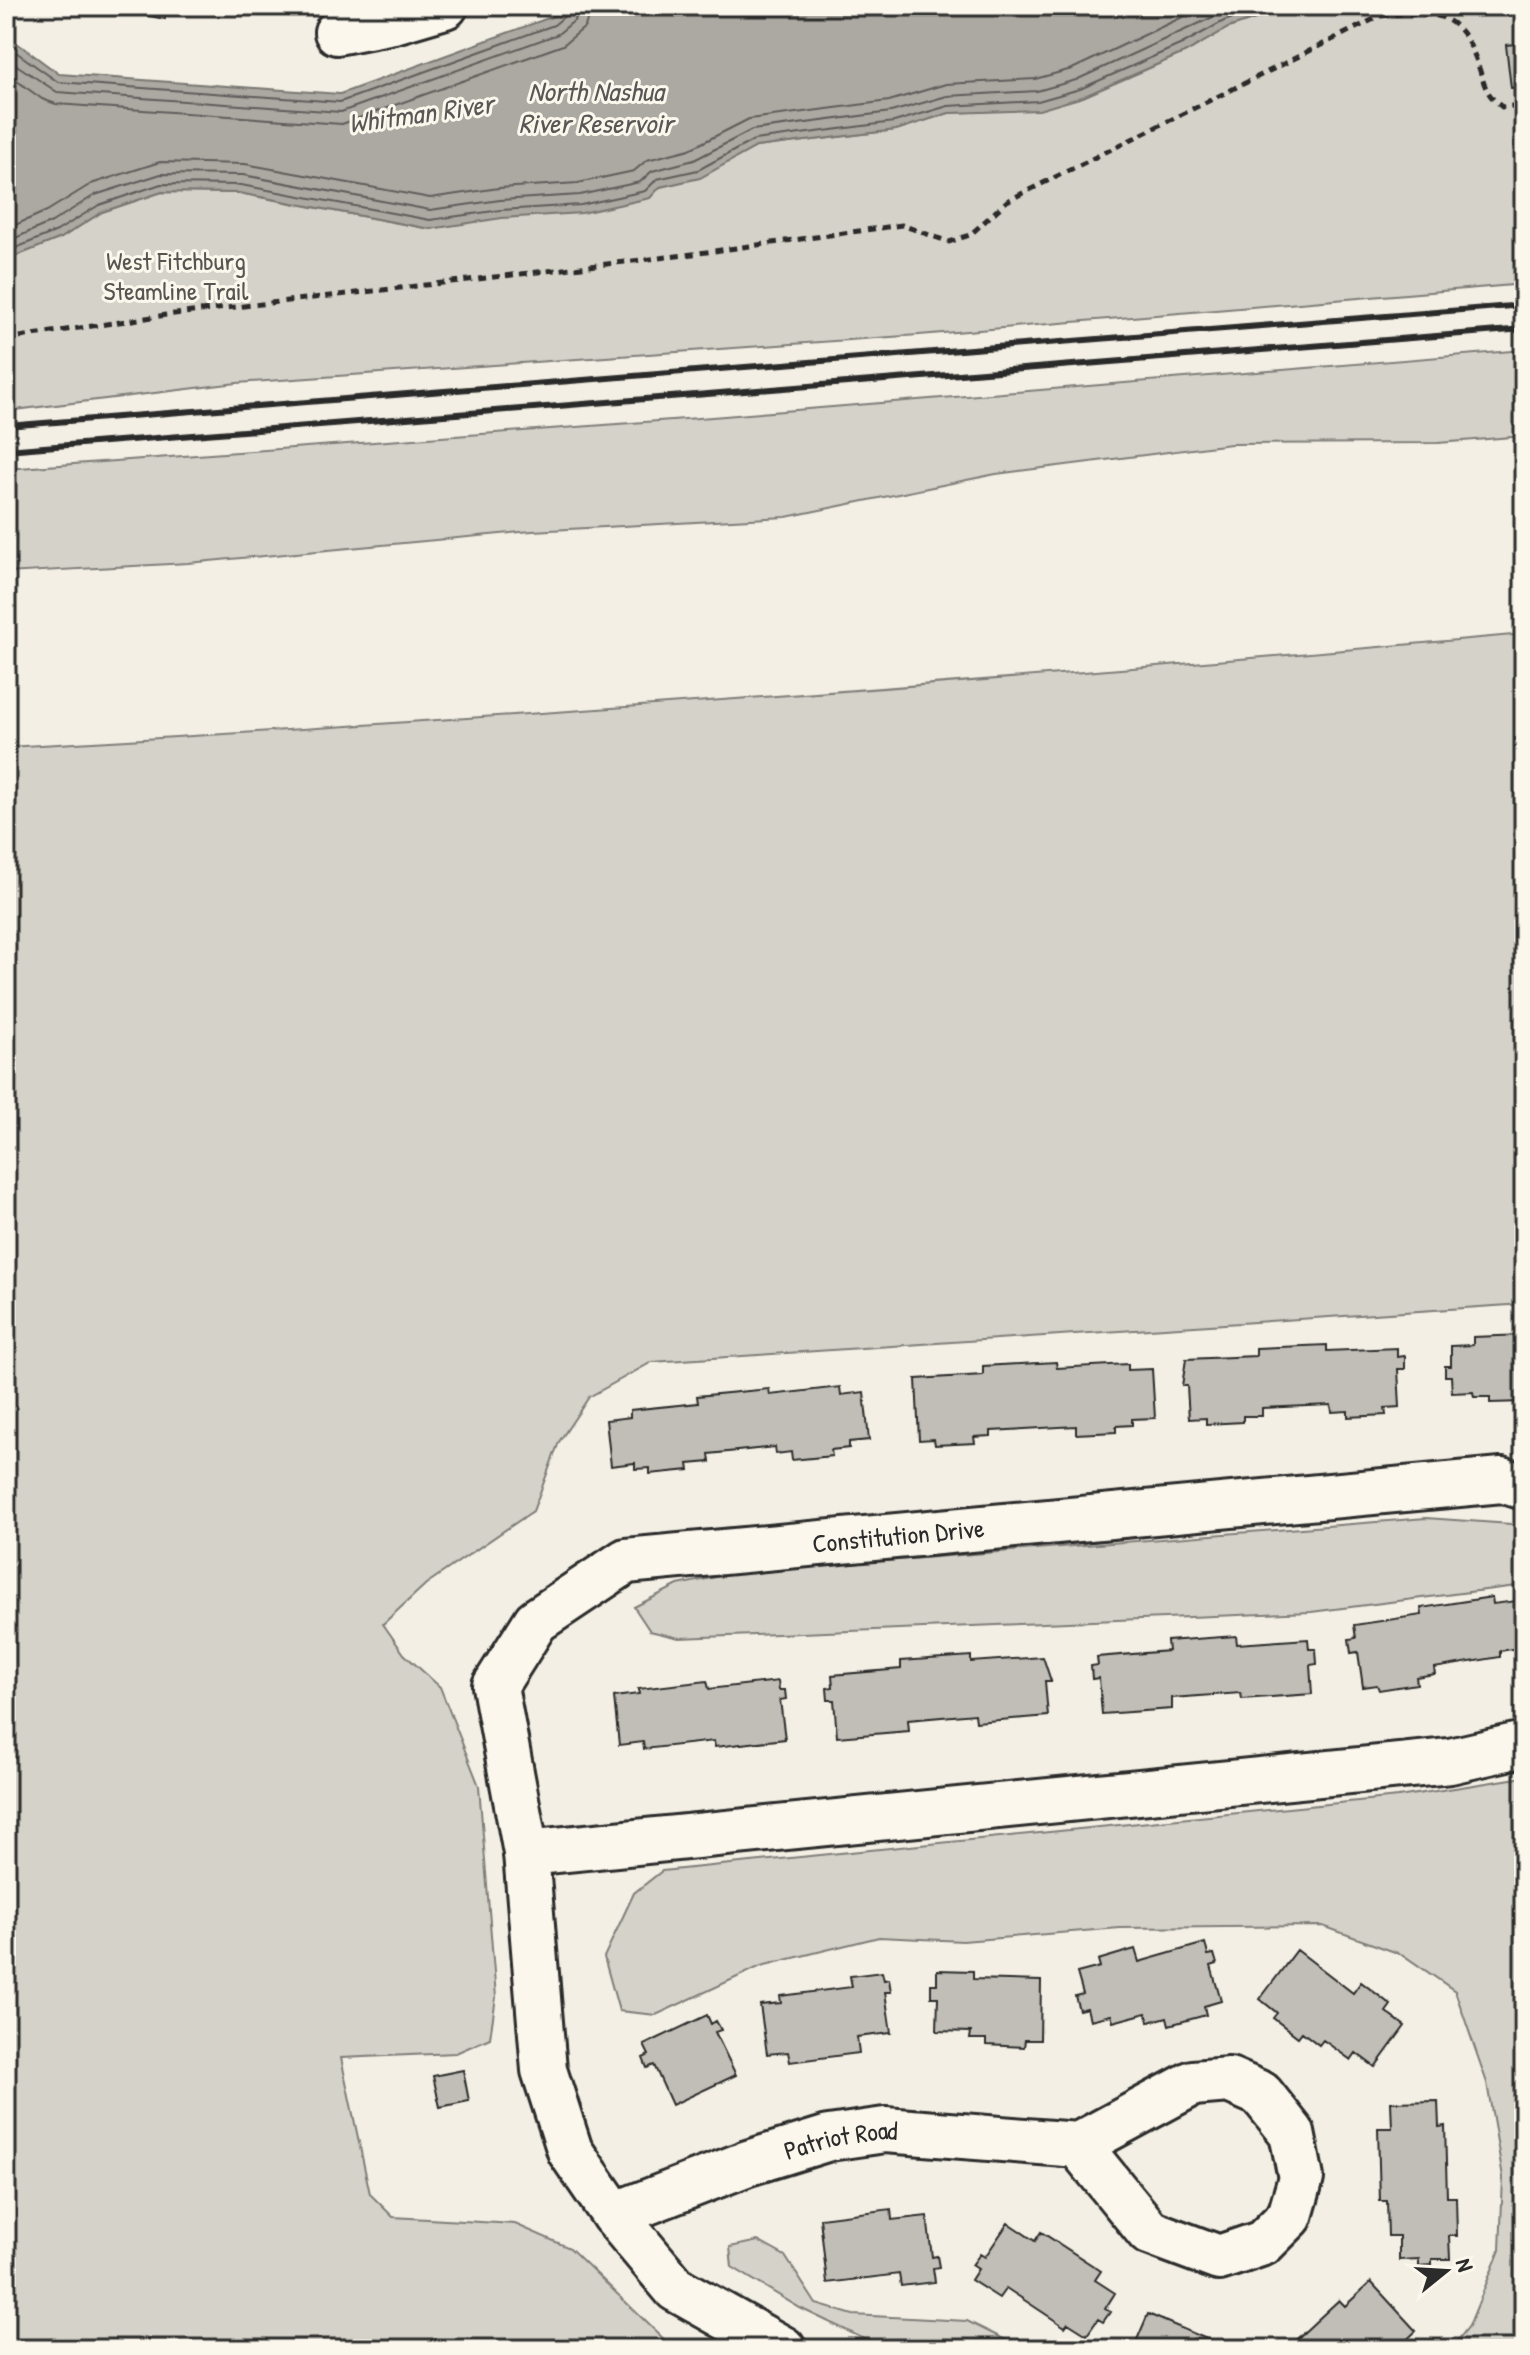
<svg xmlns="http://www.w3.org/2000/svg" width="1530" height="2355" viewBox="0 0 1530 2355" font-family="'Patrick Hand',sans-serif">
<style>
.green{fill:#d5d2c9;stroke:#807e7a;stroke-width:2}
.water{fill:#aca9a2;stroke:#787772;stroke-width:2}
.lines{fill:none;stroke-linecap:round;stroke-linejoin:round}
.shore{stroke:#5f5d5b;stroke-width:2}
.building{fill:#c0beb6;stroke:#2b2b2b;stroke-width:2}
.minor-casing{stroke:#2b2b2b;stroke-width:50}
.path{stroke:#2b2b2b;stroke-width:5;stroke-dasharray:8 6;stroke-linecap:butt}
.minor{stroke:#fbf7ec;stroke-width:44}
.rail{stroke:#2b2b2b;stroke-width:6}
.labels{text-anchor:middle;stroke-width:6;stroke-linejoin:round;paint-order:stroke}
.park-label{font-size:26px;fill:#565552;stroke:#fbf7ec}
.street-label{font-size:26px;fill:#2b2b2b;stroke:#fbf7ec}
.water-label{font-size:28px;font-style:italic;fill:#585755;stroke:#fbf7ec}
</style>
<rect width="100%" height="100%" fill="#f3efe4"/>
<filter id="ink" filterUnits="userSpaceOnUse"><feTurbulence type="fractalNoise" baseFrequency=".0125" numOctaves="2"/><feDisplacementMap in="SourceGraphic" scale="16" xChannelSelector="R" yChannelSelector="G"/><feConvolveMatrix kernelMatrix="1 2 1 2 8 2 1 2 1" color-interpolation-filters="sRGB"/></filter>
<g filter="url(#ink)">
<!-- green -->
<path class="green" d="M1294 6H1524V284L919 335 237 383 6 411V260L61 238 102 212 162 192 239 193 430 229 660 187 700 177 756 147 896 130 949 113 1039 109 1083 97 1186 52 1228 28Z
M1524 350V436L1438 443 1231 444 996 474 786 517 532 531 188 563 6 573V469L712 417Z
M1524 634V1304L652 1362 589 1397 559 1442 533 1511 426 1584 383 1624 404 1654 440 1687 479 1786 496 1997 490 2038 456 2053 341 2058 370 2194 393 2217 515 2224 570 2248 674 2349H6V747C513 718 1019 680 1524 634Z
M1426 1518 1511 1524 1524 1531V1585L1311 1612 679 1638 650 1631 634 1607 678 1585 735 1573Z
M1524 1777V2349H1451L1469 2326 1500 2250 1503 2177 1487 2083 1455 1991 1403 1955 1323 1926 1120 1928 963 1941 879 1937 761 1966 656 2015 619 2011 604 1957 634 1893 662 1871 1398 1797Z
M758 2241 785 2256 816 2304 853 2315 967 2321 1024 2349H885L800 2308 732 2267 730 2247Z"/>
<!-- water -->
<path class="water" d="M565 6H1294L1228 28 1186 52 1082 97 1039 110 949 113 896 130 756 147 700 178 660 187 650 198 582 213 502 218 430 229 239 193 162 192 102 212 61 238 6 260V35L59 74 340 94 551 17Z"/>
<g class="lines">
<!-- shore -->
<path class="shore" d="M6 45 58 82 340 102 554 25 567 14 569 6
M6 58 57 92 341 112 558 34 575 20 579 6
M6 73 42 99 56 104 342 124 563 45 585 27 591 6
M6 229 47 211 91 184 160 162 245 164 430 198 499 188 578 183 634 171 647 160 690 149 749 119 889 101 946 84 1035 79 1072 69 1206 6
M6 242 52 222 95 195 161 174 243 175 430 210 500 200 580 195 640 182 652 171 694 160 752 130 891 112 947 96 1037 91 1076 80 1237 6
M6 252 57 231 99 205 161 184 241 185 430 220 501 210 581 205 645 191 657 179 698 170 754 140 894 122 948 106 1038 101 1080 89 1182 44 1224 21 1269 6"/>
</g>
<!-- building -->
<path class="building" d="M101 6H168L165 19Z
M1524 43V87L1511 88 1506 45Z
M1524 1335V1402L1490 1403V1397H1474L1473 1392 1452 1393 1451 1376H1445V1366H1451V1346L1473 1345V1337Z
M1327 1345V1351L1397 1348V1357L1405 1356V1369H1398L1400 1407 1385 1408 1386 1415 1348 1417V1411L1332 1412 1331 1405 1262 1408V1416H1243V1422L1206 1424V1418L1189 1419 1187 1386H1182L1186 1359 1256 1356V1348Z
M1056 1362 1057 1368 1128 1364V1370L1152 1369 1155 1418 1132 1419V1425L1116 1426V1432L1076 1434V1426L991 1431V1436L974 1437 975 1443 935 1445 934 1439 919 1440 916 1379 983 1375V1366Z
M840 1387 841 1395 864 1392 869 1440 849 1442V1448L831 1450 832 1456 792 1460 791 1452 776 1454 775 1447 709 1454 710 1462 688 1464 689 1470 650 1474V1468L635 1469V1463L611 1466 606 1420 630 1417V1410L698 1403 697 1396 769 1389 770 1395Z
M1492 1597 1493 1604 1516 1601 1523 1647 1500 1651V1657L1434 1668 1435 1674 1416 1677 1417 1684 1379 1690 1377 1685 1363 1687 1358 1652 1351 1653 1349 1639 1356 1638 1354 1625 1422 1615 1421 1608Z
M1236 1636 1237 1644 1308 1639 1309 1649H1316L1317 1664 1310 1665 1312 1694 1242 1699 1241 1693 1172 1698V1709L1102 1714 1099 1678 1092 1679 1091 1666 1098 1665 1097 1657 1168 1651 1167 1641Z
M971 1656V1662L1043 1657 1051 1681H1045L1048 1716 976 1722 975 1714 908 1720 909 1731 837 1737 834 1700H828L827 1688 833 1687 832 1675 901 1669V1661Z
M707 1681 709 1689 778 1681 779 1690H785L786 1699 780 1700 785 1739 715 1747 714 1741 644 1749 643 1742 619 1745 614 1697 639 1694 638 1689Z
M1205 1943 1208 1955 1214 1954 1217 1964 1211 1966 1221 2001 1204 2006 1206 2015 1169 2025 1167 2017 1149 2022 1146 2013 1113 2022 1111 2015 1090 2020 1087 2008 1079 2010 1075 1996 1083 1994 1077 1973 1100 1967 1098 1960 1135 1949 1139 1962Z
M1297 1950 1353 1993 1361 1982 1391 2005 1386 2012 1405 2026 1375 2067 1356 2053 1351 2060 1323 2040 1319 2045 1302 2032 1298 2037 1273 2018 1277 2013 1260 1999Z
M937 1970 973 1971V1979L1041 1981 1040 2040H1025L1024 2047 986 2045V2039H970L971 2032 937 2031 938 1997H931V1984H937Z
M882 1972 884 1980 889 1979 891 1992H885L891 2033 857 2037 859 2053 790 2062 788 2052 767 2054 760 2005 781 2003 780 1996 852 1987 850 1976Z
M707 2015 711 2024 716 2021 721 2030 715 2032 736 2075 672 2105 654 2065 647 2068 643 2058 649 2055 644 2045Z
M463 2070 469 2101 440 2107 433 2076Z
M1438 2101 1439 2127 1445 2126 1447 2197H1456L1457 2236H1449L1450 2259H1432V2265L1419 2266V2259L1399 2260V2236H1388L1387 2201H1380L1378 2128H1392L1391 2102Z
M891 2209 892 2220 927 2216 932 2257 937 2256 939 2267 933 2268 935 2282 901 2286 899 2274 827 2283 820 2218Z
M1008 2223 1035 2241 1041 2232 1101 2271 1095 2280 1115 2293 1105 2309 1110 2312 1103 2322 1098 2319 1087 2335 1068 2323 1065 2327 1006 2288 999 2298 971 2280 978 2269 972 2265 980 2254 985 2257Z
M1371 2282 1416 2331 1397 2349H1286L1339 2300 1345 2306Z
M1148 2314 1214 2342 1211 2349H1133Z"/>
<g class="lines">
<defs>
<g id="minor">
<path d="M337 32 394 21 445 6"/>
<path d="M526 1853 1450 1761 1524 1744"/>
<path id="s1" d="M614 2215 748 2163 829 2138 885 2130 1078 2145 1149 2232 1219 2258 1263 2243 1290 2216 1301 2178 1292 2133 1261 2094 1229 2080 1193 2083 1078 2145"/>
<path id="s2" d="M783 2349 676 2289 614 2215 570 2151 544 2070 526 1853 495 1686 536 1621 626 1561 1502 1480 1524 1487"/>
</g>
</defs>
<!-- minor casing -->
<use href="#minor" class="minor-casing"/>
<!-- path -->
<path class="path" d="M6 339 166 315 685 255 902 225 949 242 970 235 1007 201 1380 16C1437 10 1461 10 1480 71 1485 88 1488 96 1502 107L1524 105"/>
<!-- minor -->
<use href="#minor" class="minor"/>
<!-- rail -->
<path class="rail" d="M6 426 1524 305
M6 450 1524 329"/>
</g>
</g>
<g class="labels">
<!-- park labels -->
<g class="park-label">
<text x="176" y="270">West Fitchburg<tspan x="176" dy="30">Steamline Trail</tspan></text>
</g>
<!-- street labels -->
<g class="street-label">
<text dy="9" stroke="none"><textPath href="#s2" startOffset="1228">Constitution Drive</textPath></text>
<text dy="9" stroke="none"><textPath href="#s1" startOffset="240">Patriot Road</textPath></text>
</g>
<!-- water labels -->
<g class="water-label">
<text x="596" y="101">North Nashua<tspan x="596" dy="32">River Reservoir</tspan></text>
<text transform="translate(421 113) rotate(-8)" y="10">Whitman River</text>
</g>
</g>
<!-- margin -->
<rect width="1530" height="2355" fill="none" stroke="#fbf7ec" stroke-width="32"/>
<rect x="16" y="16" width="1498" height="2323" fill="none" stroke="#2b2b2b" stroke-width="3" filter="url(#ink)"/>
<!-- north arrow -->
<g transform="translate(1446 2271) rotate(72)" stroke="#fbf7ec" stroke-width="6" paint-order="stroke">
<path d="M0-6L14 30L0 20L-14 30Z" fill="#2b2b2b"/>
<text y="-12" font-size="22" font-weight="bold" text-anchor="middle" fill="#2b2b2b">N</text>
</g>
</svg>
